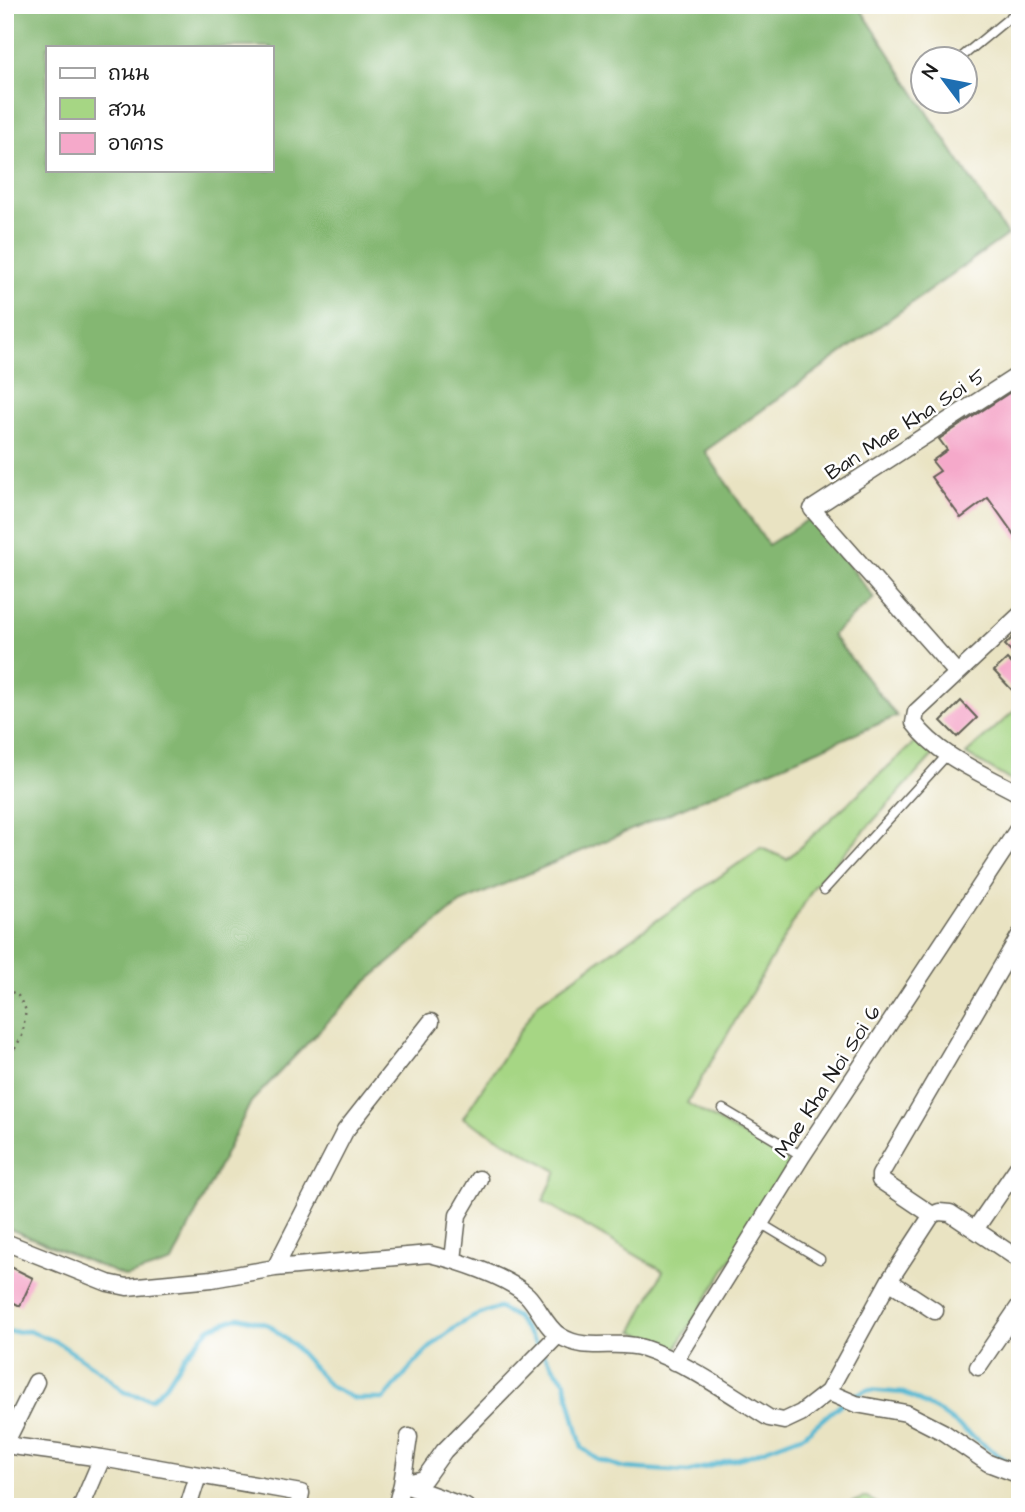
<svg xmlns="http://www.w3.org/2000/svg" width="1025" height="1512" viewBox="0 0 1025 1512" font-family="'Architects Daughter','Playpen Sans Thai',sans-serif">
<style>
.green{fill:#a6d684;stroke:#617950;stroke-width:2}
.forest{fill:#84b772;stroke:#506a47;stroke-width:2;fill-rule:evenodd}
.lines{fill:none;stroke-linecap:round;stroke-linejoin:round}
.stream{stroke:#53b7d1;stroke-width:4.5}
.building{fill:#f5a9ca}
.service-casing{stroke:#646256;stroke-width:11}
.minor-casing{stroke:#646256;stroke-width:19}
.path{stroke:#646256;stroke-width:2.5;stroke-dasharray:2 5;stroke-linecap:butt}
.service{stroke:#fff;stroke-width:8}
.minor{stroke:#fff;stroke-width:16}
.labels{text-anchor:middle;stroke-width:5;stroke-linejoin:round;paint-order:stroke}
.street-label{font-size:21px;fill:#1c1c1c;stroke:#fff}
</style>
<rect width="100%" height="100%" fill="#fff"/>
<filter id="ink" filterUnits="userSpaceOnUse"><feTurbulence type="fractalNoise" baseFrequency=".0143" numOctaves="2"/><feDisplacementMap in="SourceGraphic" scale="14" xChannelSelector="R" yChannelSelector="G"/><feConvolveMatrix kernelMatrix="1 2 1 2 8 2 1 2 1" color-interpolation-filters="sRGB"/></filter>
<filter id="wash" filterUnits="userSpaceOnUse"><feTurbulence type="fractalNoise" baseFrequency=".00686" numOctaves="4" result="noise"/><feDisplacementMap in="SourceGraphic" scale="28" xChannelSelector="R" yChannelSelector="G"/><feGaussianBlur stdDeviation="1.57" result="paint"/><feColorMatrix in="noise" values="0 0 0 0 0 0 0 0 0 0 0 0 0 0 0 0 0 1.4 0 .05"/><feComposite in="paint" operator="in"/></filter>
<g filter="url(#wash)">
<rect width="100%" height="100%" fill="#e9e3c2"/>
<!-- green -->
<path class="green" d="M1020 706V786L966 754Z
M916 741 934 754 815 885 687 1103 790 1163 675 1350 633 1331 663 1271 543 1201 557 1171 463 1118 538 1003 761 848 787 859Z
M866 1497 883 1507H839Z"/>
<!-- forest -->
<path class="forest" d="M5 5H858L1007 235 705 451 768 545 812 517 874 598 832 635 897 716 460 903 363 985 251 1102 172 1262 126 1277 5 1227ZM47 47H271V170H47Z"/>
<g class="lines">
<!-- stream -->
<path class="stream" d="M5 1332 29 1331 57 1342 104 1374 124 1392 151 1399 166 1385 184 1357 210 1328 239 1317 269 1325 293 1345 331 1387 355 1399H384C415 1361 449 1320 499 1308L516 1317 539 1348
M544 1355 565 1382 582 1448 599 1460 625 1468 688 1472 748 1456 804 1435 843 1402
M850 1397 867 1390 904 1393 938 1411 1006 1461 1020 1466"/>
</g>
<g id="blocks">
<!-- building -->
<path class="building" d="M1012 391 1020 401V543L988 498 961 518 931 477 940 471 932 461 947 450 939 439Z
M1013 637 1020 643V660L1005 645Z
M1007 659 1020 672V684L1013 691 994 671Z
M961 701 977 718 957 737 941 721Z
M5 1264 33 1278 20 1306 5 1298Z"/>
</g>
</g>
<g filter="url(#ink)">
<use href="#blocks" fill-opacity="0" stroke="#646256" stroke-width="2"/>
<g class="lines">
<defs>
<path id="service" d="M958 60 1015 13 1013 5
M824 890 948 754
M723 1109 802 1156
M760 1223 820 1259"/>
<path id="minor" d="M1020 615 916 712 914 723C939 757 984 774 1020 794
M957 673 812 509 1020 374
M932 1215 880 1180V1175L1020 935
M976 1228 1020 1164
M5 1242 108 1283 127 1287 212 1279 275 1268 429 1254C456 1260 506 1276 527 1295 539 1307 546 1328 560 1336 587 1353 615 1339 643 1348 684 1361 732 1395 769 1418L784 1421 801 1413 828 1392 889 1281 932 1215 939 1212 950 1213 1020 1260
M453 1260 458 1215 479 1179
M275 1268 345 1131 431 1022
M889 1281 935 1311
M674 1362 802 1156 1020 826
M978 1367 1020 1305
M828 1392 856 1404 906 1413 943 1432 988 1463 1020 1475
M409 1437 402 1484 466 1507
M5 1444 36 1382
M5 1445 102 1458 301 1493 298 1507
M81 1507 102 1458
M188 1507 198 1476
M396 1507 402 1484 424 1479 444 1451 558 1335"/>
</defs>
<!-- service casing -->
<use href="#service" class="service-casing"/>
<!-- minor casing -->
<use href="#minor" class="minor-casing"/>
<!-- path -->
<path class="path" d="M5 990 17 994 26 1010 22 1036 5 1066"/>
<!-- service -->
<use href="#service" class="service"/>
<!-- minor -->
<use href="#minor" class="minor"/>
</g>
</g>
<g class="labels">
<!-- street labels -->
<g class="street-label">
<text transform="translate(905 424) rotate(-33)" y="7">Ban Mae Kha Soi 5</text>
<text transform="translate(827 1081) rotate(-57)" y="7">Mae Kha Noi Soi 6</text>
</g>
</g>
<!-- margin -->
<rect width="1025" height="1512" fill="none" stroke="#fff" stroke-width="28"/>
<!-- legend -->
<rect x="46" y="46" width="228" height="126" fill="#ffffff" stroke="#a4a4a4" stroke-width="2"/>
<rect x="60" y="68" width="35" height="10" fill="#ffffff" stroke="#a4a4a4" stroke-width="2"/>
<text x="108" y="80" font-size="21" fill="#1c1c1c">ถนน</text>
<rect x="60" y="98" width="35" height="21" fill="#a6d684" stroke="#a4a4a4" stroke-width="2"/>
<text x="108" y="116" font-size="21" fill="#1c1c1c">สวน</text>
<rect x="60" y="133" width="35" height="21" fill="#f5a9ca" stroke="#a4a4a4" stroke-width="2"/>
<text x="108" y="150" font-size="21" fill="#1c1c1c">อาคาร</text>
<!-- north arrow -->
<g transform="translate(944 80) rotate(302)"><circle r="33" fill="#ffffff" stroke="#a4a4a4" stroke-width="2"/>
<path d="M0-5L12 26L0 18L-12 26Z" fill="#1f6fb2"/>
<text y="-10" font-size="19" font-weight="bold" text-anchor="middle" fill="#1c1c1c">N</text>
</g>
</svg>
